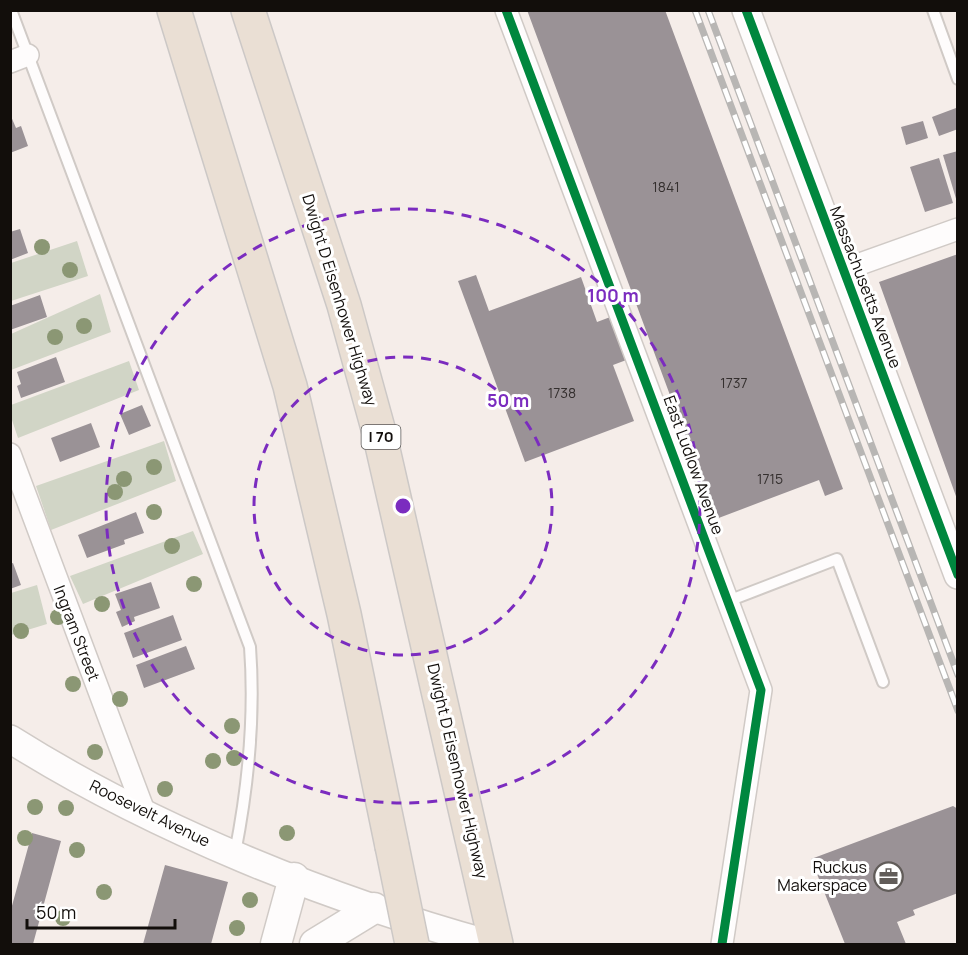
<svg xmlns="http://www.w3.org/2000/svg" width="968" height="955" viewBox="0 0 968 955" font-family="Manrope,sans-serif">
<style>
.green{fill:#d1d5c6}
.building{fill:#9a9296}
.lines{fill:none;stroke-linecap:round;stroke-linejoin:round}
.service-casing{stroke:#d0cac6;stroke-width:14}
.minor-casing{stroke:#d0cac6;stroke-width:24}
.tertiary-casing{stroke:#d0cac6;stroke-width:30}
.secondary-casing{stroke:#d0cac6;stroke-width:33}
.motorway-casing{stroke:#ccc8c6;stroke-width:36}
.service{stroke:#fefcfc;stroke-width:10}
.minor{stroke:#fefcfc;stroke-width:21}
.tertiary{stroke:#fefcfc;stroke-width:27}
.secondary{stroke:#fefcfc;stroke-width:30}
.motorway{stroke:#eadfd4;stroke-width:33}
.rail-casing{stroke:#b8b6b4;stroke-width:7}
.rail{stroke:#fff;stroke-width:4.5;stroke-dasharray:14;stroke-linecap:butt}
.motorway-bridge-casing{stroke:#ccc8c6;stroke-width:36;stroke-linecap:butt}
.motorway-bridge{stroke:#eadfd4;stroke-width:33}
.cycleway-casing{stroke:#fff;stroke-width:13}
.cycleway{stroke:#00873e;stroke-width:9}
.tree{fill:#8b9774}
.ring{fill:none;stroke:#7b2cbf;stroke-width:3;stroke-dasharray:10 8}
.labels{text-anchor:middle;stroke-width:6;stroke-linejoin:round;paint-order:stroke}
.number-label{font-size:14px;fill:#342f2e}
.shield{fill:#fff;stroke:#595654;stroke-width:1.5}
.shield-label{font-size:15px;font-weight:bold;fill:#120e0b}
.street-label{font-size:16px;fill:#120e0b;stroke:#fff}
.poi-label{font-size:16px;fill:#120e0b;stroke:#fff;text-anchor:end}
.centre{fill:#7b2cbf;stroke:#fff;stroke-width:3}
.ring-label{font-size:18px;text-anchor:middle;font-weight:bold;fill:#7b2cbf;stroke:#fff;stroke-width:6;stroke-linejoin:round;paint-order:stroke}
</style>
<rect width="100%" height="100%" fill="#f5ede9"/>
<!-- green -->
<path class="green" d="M77 241 88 276 11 301V263Z
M100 294 111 332 11 370V334Z
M129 361 139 390 18 438 11 417V405Z
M164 441 176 481 51 530 36 486Z
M193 531 203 554 83 604 70 576Z
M37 585 47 624 11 635V593Z"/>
<!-- building -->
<path class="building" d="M527 10H665L843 489 825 496 819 480 716 519Z
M956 108 958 129 939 136 932 117Z
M10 114 16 128 21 126 28 146 10 153Z
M923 121 928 138 906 145 901 127Z
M958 151V202H957L943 155Z
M939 158 953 203 925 212 910 167Z
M20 229 28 253 10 260V232Z
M958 254V499H957L879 282Z
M476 275 489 311 581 277 597 322 613 316 629 359 613 365 634 421 525 462 458 281Z
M40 295 47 317 10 330V306Z
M56 357 65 382 21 398 17 386 21 384 17 372Z
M142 405 151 426 129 435 120 414Z
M91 423 100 447 60 462 51 438Z
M136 512 144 533 124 540 125 544 87 558 78 535Z
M13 563 21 585 10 589V564Z
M151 582 160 608 134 617 135 621 122 627 116 612 121 610 115 594Z
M173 615 182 640 133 658 124 633Z
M186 646 195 669 144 688 136 665Z
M953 806 958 809V893L913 910 915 915 897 922 906 944H845L811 859Z
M32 833 61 841 33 944H10V913Z
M165 865 228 882 211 944H143Z"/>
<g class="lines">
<defs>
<path id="service" d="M11 10 250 647C255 714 248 787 235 853
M933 10 958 79
M728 601 837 559 883 682"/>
<path id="minor" d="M506 10 761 690 722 944
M10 62 28 55
M843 270 958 229
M10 454 144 811"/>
<path id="tertiary" d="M746 10 958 575
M10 739C151 828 330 900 490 944"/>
<path id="secondary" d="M276 944 294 878
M315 944 374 908"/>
<path id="motorway" d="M174 10 290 386 344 614 392 846
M248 10 344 305 379 432 496 944"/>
</defs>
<!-- service casing -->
<use href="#service" class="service-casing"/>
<!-- minor casing -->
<use href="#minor" class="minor-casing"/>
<!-- tertiary casing -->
<use href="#tertiary" class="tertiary-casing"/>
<!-- secondary casing -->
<use href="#secondary" class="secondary-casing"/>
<!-- motorway casing -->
<use href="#motorway" class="motorway-casing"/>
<!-- service -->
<use href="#service" class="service"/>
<!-- minor -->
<use href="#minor" class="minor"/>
<!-- tertiary -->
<use href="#tertiary" class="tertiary"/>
<!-- secondary -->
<use href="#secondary" class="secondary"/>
<!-- motorway -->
<use href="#motorway" class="motorway"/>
<defs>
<path id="rail" d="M695 10 958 711
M708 10 958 675"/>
</defs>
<!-- rail casing -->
<use href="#rail" class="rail-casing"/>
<!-- rail -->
<use href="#rail" class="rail"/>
<defs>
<path id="motorway-bridge" d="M392 846 412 944"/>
</defs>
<!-- motorway-bridge casing -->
<use href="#motorway-bridge" class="motorway-bridge-casing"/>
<!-- motorway-bridge -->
<use href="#motorway-bridge" class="motorway-bridge"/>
<defs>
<path id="cycleway" d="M506 10 761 690 722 944
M746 10 958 575"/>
</defs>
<!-- cycleway casing -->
<use href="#cycleway" class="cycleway-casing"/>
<!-- cycleway -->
<use href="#cycleway" class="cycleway"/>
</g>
<!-- trees -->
<g class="tree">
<circle cx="42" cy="247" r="8"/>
<circle cx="70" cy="270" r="8"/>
<circle cx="84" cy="326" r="8"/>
<circle cx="55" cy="337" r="8"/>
<circle cx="154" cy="467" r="8"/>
<circle cx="124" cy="479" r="8"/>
<circle cx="115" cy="492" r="8"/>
<circle cx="154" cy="512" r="8"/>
<circle cx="172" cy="546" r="8"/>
<circle cx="194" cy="584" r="8"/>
<circle cx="102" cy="604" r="8"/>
<circle cx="58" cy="617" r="8"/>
<circle cx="21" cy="631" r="8"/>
<circle cx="73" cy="684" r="8"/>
<circle cx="120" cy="699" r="8"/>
<circle cx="232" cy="726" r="8"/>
<circle cx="95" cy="752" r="8"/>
<circle cx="234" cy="758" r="8"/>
<circle cx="213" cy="761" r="8"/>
<circle cx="165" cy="789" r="8"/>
<circle cx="35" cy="807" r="8"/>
<circle cx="66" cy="808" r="8"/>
<circle cx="287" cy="833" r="8"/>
<circle cx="25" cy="838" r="8"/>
<circle cx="77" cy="850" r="8"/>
<circle cx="104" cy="892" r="8"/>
<circle cx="250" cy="900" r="8"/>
<circle cx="63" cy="918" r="8"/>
<circle cx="237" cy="928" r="8"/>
</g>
<!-- distance rings -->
<g class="ring">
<circle cx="403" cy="506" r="149"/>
<circle cx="403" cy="506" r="297"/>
</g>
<!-- icons -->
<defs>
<symbol id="office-ring" viewBox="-11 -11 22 22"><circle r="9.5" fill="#fff" stroke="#615c59" stroke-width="1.5"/><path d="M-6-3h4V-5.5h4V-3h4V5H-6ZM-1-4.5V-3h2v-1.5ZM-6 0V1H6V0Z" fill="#615c59"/></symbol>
</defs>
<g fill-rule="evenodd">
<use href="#office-ring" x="872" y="860" width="33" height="33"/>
</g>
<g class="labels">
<!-- number labels -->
<g class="number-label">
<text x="666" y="192">1841</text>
<text x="734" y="388">1737</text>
<text x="562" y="398">1738</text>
<text x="770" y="484">1715</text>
</g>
<!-- shield labels -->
<rect class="shield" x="361.5" y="425" width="39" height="24" rx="4.5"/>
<g class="shield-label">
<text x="381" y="442">I 70</text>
</g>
<!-- street labels -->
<g class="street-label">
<text transform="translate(866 287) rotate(69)" y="6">Massachusetts Avenue</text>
<text transform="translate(340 300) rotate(73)" y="6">Dwight D Eisenhower Highway</text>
<text transform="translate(694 465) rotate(70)" y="6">East Ludlow Avenue</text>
<text transform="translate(77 633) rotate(69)" y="6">Ingram Street</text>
<text transform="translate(458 771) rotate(77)" y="6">Dwight D Eisenhower Highway</text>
<text transform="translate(150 813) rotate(26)" y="6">Roosevelt Avenue</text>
</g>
<!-- poi labels -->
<g class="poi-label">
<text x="867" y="873">Ruckus<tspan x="867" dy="18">Makerspace</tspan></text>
</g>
</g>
<circle cx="403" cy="506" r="9" class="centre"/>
<g class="ring-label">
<text x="613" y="302">100 m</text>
<text x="508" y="407">50 m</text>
</g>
<!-- border -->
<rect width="968" height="955" fill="none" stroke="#120e0b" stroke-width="24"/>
<!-- scale -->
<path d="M27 919v9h148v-9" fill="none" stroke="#120e0b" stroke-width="3"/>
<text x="36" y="919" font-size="18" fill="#120e0b" stroke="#ffffff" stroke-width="4.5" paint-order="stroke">50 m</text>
</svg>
